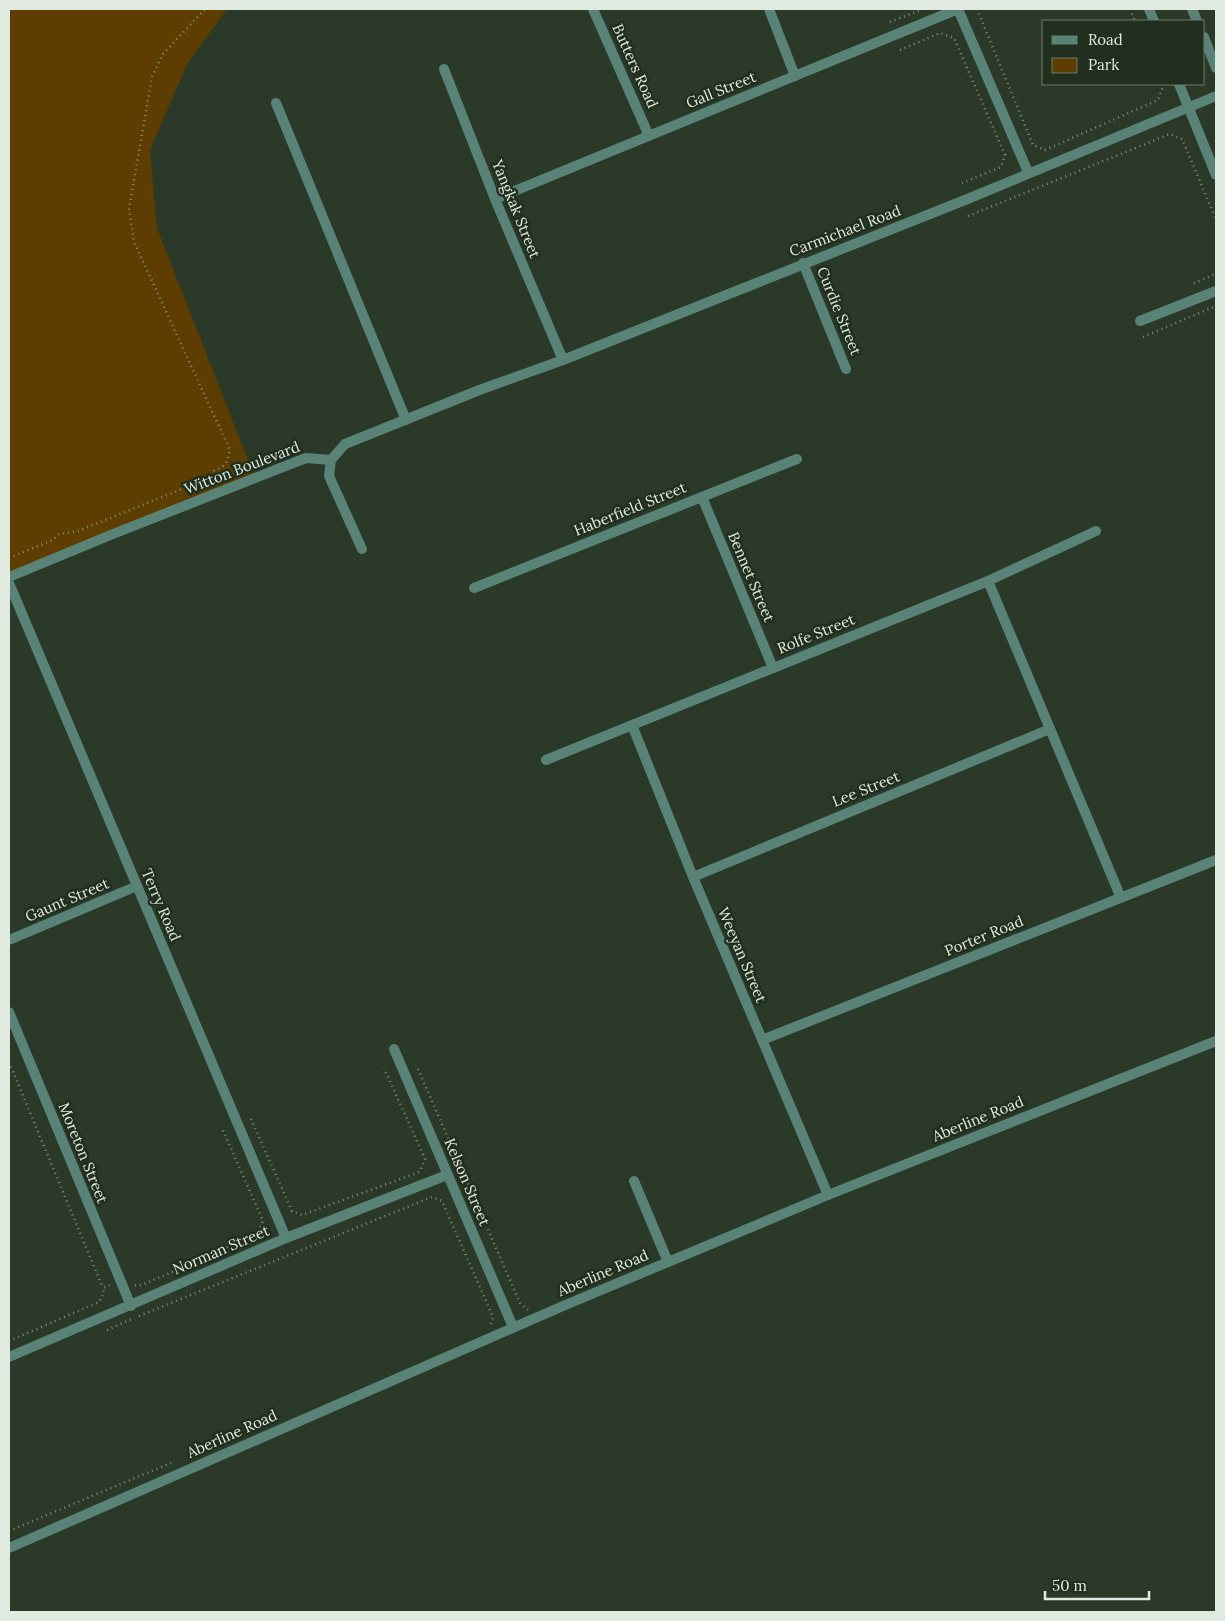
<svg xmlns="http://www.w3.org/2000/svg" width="1225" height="1621" viewBox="0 0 1225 1621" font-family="Lora,serif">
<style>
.green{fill:#5d3d00}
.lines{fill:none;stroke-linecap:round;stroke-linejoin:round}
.path{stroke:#828e80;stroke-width:2.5;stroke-dasharray:1 4;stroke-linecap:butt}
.minor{stroke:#5a8377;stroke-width:10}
.tertiary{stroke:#5a8377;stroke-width:10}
.labels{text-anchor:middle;stroke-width:5;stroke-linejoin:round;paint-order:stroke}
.street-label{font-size:15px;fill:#e1eae0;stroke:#212f1f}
</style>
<rect width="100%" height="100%" fill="#2b3928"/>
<!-- green -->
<path class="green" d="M9 9H227L187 64 150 150 157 228 255 478 9 577Z"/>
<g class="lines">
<!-- path -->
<path class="path" d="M977 9 1033 145 1045 150 1158 100 1162 89 1160 84
M1130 9 1135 21
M890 22 923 9
M900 50 940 33 954 38 1005 155 1001 167 962 183
M968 216 1170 134 1182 139 1216 219
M1194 283 1216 274
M1143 337 1216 306
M9 558 53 540 59 534 78 531 209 478 214 471 223 466 227 461 230 450 134 242 129 209 152 77 163 54 205 9
M9 1062 103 1288
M418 1069 520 1303 528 1310
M251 1119 292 1211 302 1215 417 1173 420 1171 425 1159 384 1068
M135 1285 139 1286 203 1259 258 1232 263 1221 223 1130
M139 1316 432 1197 442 1201 493 1317 491 1324
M107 1330 134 1318
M9 1341 99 1302 104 1293 103 1288 110 1285
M9 1531 173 1462"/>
<!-- minor -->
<path class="minor" d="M593 9 649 136
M769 9 795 76
M958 9 1028 172
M1149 9 1154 21
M444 69 495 199 563 360
M1179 84 1216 175
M276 103 406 420
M495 199 958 9
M803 263 846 369
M1140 321 1216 291
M331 460 329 476 362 549
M702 497 773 668
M9 577 113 534 306 458 331 460 345 444 482 389 563 360 965 200 1216 96
M988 581 1121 898
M9 583 286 1238
M474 588 797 459
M632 725 693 877 828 1195
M546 760 988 581 1096 531
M693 877 1050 729
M9 940 137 886
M9 1012 131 1306
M762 1040 1216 860
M394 1049 513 1327
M634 1181 668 1262
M9 1357 286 1238 447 1175"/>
<!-- tertiary -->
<path class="tertiary" d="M1192 9 1197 21
M1204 37 1216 68
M9 1548 563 1306 828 1195 1216 1041"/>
</g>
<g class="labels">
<!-- street labels -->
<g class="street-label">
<text transform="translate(635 66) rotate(66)" y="5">Butters Road</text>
<text transform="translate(721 90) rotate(-22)" y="5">Gall Street</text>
<text transform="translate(516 209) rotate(68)" y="5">Yangkak Street</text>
<text transform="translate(845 231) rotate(-21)" y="5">Carmichael Road</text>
<text transform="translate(839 311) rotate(68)" y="5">Curdie Street</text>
<text transform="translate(242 468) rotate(-21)" y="5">Witton Boulevard</text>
<text transform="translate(630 509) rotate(-22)" y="5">Haberfield Street</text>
<text transform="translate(751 577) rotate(67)" y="5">Bennet Street</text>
<text transform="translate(816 634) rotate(-22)" y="5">Rolfe Street</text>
<text transform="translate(866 789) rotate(-22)" y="5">Lee Street</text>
<text transform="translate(67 900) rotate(-23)" y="5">Gaunt Street</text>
<text transform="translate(161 905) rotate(67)" y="5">Terry Road</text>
<text transform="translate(984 936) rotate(-22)" y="5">Porter Road</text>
<text transform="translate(742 955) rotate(67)" y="5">Weeyan Street</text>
<text transform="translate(978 1119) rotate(-22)" y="5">Aberline Road</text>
<text transform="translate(83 1153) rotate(68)" y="5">Moreton Street</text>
<text transform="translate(467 1182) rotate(67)" y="5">Kelson Street</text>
<text transform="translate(221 1250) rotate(-23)" y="5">Norman Street</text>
<text transform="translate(603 1273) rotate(-23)" y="5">Aberline Road</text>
<text transform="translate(232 1434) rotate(-24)" y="5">Aberline Road</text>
</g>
</g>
<!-- border -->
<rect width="1225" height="1621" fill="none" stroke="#e1eae0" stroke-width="20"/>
<!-- legend -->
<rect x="1042" y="20" width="162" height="65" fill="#212f1f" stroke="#6e7a6c"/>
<rect x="1052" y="36" width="25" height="8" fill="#5a8377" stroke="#6e7a6c"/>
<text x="1088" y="45" font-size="15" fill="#e1eae0">Road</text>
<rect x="1052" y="58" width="25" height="15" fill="#5d3d00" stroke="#6e7a6c"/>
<text x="1088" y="70" font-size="15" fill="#e1eae0">Park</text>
<!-- scale -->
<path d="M1045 1591v8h104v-8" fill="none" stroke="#e1eae0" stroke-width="2.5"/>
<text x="1052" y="1591" font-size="15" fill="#e1eae0" stroke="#212f1f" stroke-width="4" paint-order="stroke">50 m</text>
</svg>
